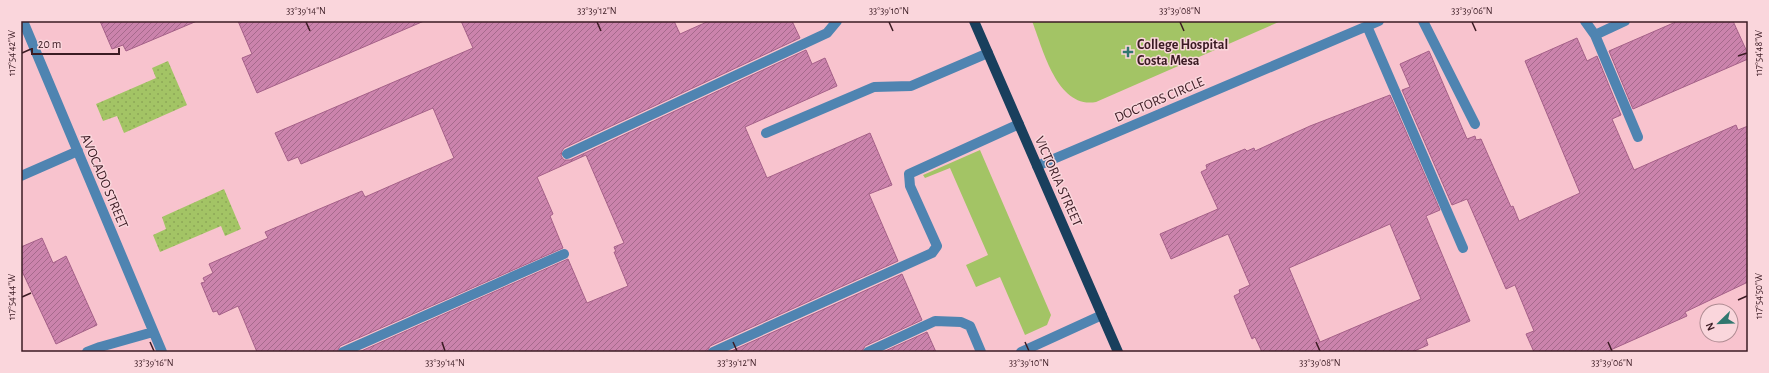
<svg xmlns="http://www.w3.org/2000/svg" width="1769" height="373" viewBox="0 0 1769 373" font-family="'Alegreya Sans',sans-serif">
<style>
.grass{fill:url(#grass-dots)}
.green{fill:#a3c465}
.building{fill:url(#building-hatch);stroke:#a56088;fill-rule:evenodd}
.lines{fill:none;stroke-linecap:round;stroke-linejoin:round}
.minor{stroke:#4f84b1;stroke-width:10}
.major{stroke:#193f5d;stroke-width:10}
.ticks{fill:none;stroke:#3b1b23;stroke-width:1.5}
.poi-dot{fill:#30776f;stroke:#fad6dc;stroke-width:1.5}
.labels{text-anchor:middle;stroke-width:3;stroke-linejoin:round;paint-order:stroke}
.poi-label{font-size:14px;font-weight:bold;fill:#3b1b23;stroke:#fad6dc;text-anchor:start}
.street-label{font-size:14px;fill:#3b1b23;stroke:#fad6dc}
.neatline{fill:none;stroke:#3b1b23;stroke-width:1.5}
.ticks-label{font-size:10px;text-anchor:middle;fill:#3b1b23}
</style>
<defs>
<pattern id="grass-dots" width="8" height="8" patternUnits="userSpaceOnUse"><rect width="8" height="8" fill="#a3c465"/><path d="M2 2h.1M6 6h.1" fill="none" stroke="#8da857" stroke-width="1.8" stroke-linecap="round"/></pattern>
<pattern id="building-hatch" width="6" height="6" patternUnits="userSpaceOnUse"><rect width="6" height="6" fill="#cb83ac"/><path d="M-1 1l2-2M0 6l6-6M5 7l2-2" fill="none" stroke="#a66a8c"/></pattern>
</defs>
<rect width="100%" height="100%" fill="#f8c3ce"/>
<!-- grass -->
<path class="grass" d="M168 61 187 105 124 133 117 116 103 121 96 104 156 78 152 68Z
M224 189 241 229 225 236 221 226 160 252 153 235 166 229 162 217Z"/>
<!-- green -->
<path class="green" d="M1032 21H1281L1096 102C1057 109 1043 49 1032 21Z
M980 150 1051 315 1047 325 1025 335 1000 277 976 287 966 265 988 255 950 168 925 178 923 175Z"/>
<!-- building -->
<path class="building" d="M100 21H197L126 51 123 45 112 49Z
M238 21H424L257 93 242 58 252 54Z
M461 21H674L680 34 709 21H792L800 38 564 148 562 151 561 156 564 160H570L806 50 812 64 825 58 837 86 745 127 767 178 870 133 892 185 869 194 898 261 710 346 707 352H359L568 259 587 303 628 286 614 252H616L614 247 624 243 586 155 537 177 553 214 550 216 563 248 340 346 337 352H257L238 306 219 315 217 311 213 312 201 283 205 282 203 278 213 273 209 264 268 238 265 232 362 191 365 197 454 158 433 108 301 164 298 157 288 161 275 133 473 48Z
M1678 21H1733L1748 54V59L1633 109 1609 51Z
M1577 38 1587 61 1597 56 1621 115 1612 119 1634 170 1736 125 1738 130 1748 126V282L1685 312 1687 316 1606 352H1534L1526 334 1534 331 1515 285 1506 289 1467 199 1452 205 1402 90 1410 87 1400 64 1429 51 1467 139 1475 136 1476 140 1481 139 1511 207 1513 206 1519 221 1580 193 1525 61Z
M1390 95 1440 210 1426 216 1470 321 1426 339 1428 345 1412 352H1262L1255 337 1252 339 1234 296 1240 293 1239 290 1250 285 1228 234 1171 259 1160 234 1218 209 1201 172 1207 169 1206 165 1245 149 1247 151 1254 148 1255 151 1310 126ZM1390 224 1421 299 1320 342 1289 268Z
M42 238 53 263 66 256 97 325 56 344 21 269V247Z
M902 274 922 320 865 346 862 352H729Z
M927 332 936 352H883Z"/>
<g class="lines">
<!-- minor -->
<path class="minor" d="M23 21 162 352
M1423 21 1475 124
M1585 21 1595 35 1638 137
M1367 26 1463 248
M1595 35 1625 21
M766 133 874 87 911 86 988 53
M567 154 827 33 837 21
M1037 166 1379 21
M21 176 78 151
M87 352 100 347 153 332
M343 352 564 254
M713 352 932 253 937 246 910 186 909 174 1019 124
M868 352 935 321 961 322 970 326 981 352
M1021 352 1102 315"/>
<!-- major -->
<path class="major" d="M974 21 1118 352"/>
</g>
<!-- ticks -->
<path class="ticks" d="M306 22 310 31M597 22 601 31M889 22 893 31M1180 22 1184 31M1472 22 1476 31M22 53 31 49M1738 56 1747 53M22 297 31 293M1738 300 1747 296M150 342 154 351M442 342 445 351M733 342 737 351M1025 342 1029 351M1316 342 1320 351M1608 342 1612 351"/>
<!-- markers -->
<path class="poi-dot" d="M1126 46h4v4h4v4h-4v4h-4v-4h-4v-4h4z"/>
<g class="labels">
<!-- poi labels -->
<g class="poi-label">
<text x="1137" y="49">College Hospital<tspan x="1137" dy="16">Costa Mesa</tspan></text>
</g>
<!-- street labels -->
<g class="street-label">
<text transform="translate(1159 99) rotate(-23)" y="5">DOCTORS CIRCLE</text>
<text transform="translate(105 181) rotate(67)" y="5">AVOCADO STREET</text>
<text transform="translate(1059 181) rotate(66)" y="5">VICTORIA STREET</text>
</g>
</g>
<!-- border -->
<rect width="1769" height="373" fill="none" stroke="#fad6dc" stroke-width="44"/>
<!-- north arrow -->
<g transform="translate(1719 323) rotate(247)"><circle r="19" fill="#fad6dc" stroke="#ae8b92"/>
<path d="M0-3L7 15L0 10L-7 15Z" fill="#30776f"/>
<text y="-6" font-size="11" font-weight="bold" text-anchor="middle" fill="#3b1b23">N</text>
</g>
<!-- scale -->
<path d="M32 48v6h87v-6" fill="none" stroke="#3b1b23" stroke-width="2"/>
<text x="38" y="48" font-size="12" fill="#3b1b23" stroke="#fad6dc" stroke-width="3" paint-order="stroke">20 m</text>
<rect x="22" y="22" width="1725" height="329" class="neatline"/>
<g class="ticks-label">
<text x="306" y="14">33°39'14"N</text>
<text x="597" y="14">33°39'12"N</text>
<text x="889" y="14">33°39'10"N</text>
<text x="1180" y="14">33°39'08"N</text>
<text x="1472" y="14">33°39'06"N</text>
<text transform="translate(1758 53) rotate(-90)" y="4">117°54'48"W</text>
<text transform="translate(11 53) rotate(-90)" y="4">117°54'42"W</text>
<text transform="translate(1758 296) rotate(-90)" y="4">117°54'50"W</text>
<text transform="translate(11 297) rotate(-90)" y="4">117°54'44"W</text>
<text x="154" y="366">33°39'16"N</text>
<text x="445" y="366">33°39'14"N</text>
<text x="737" y="366">33°39'12"N</text>
<text x="1029" y="366">33°39'10"N</text>
<text x="1320" y="366">33°39'08"N</text>
<text x="1612" y="366">33°39'06"N</text>
</g>
</svg>
